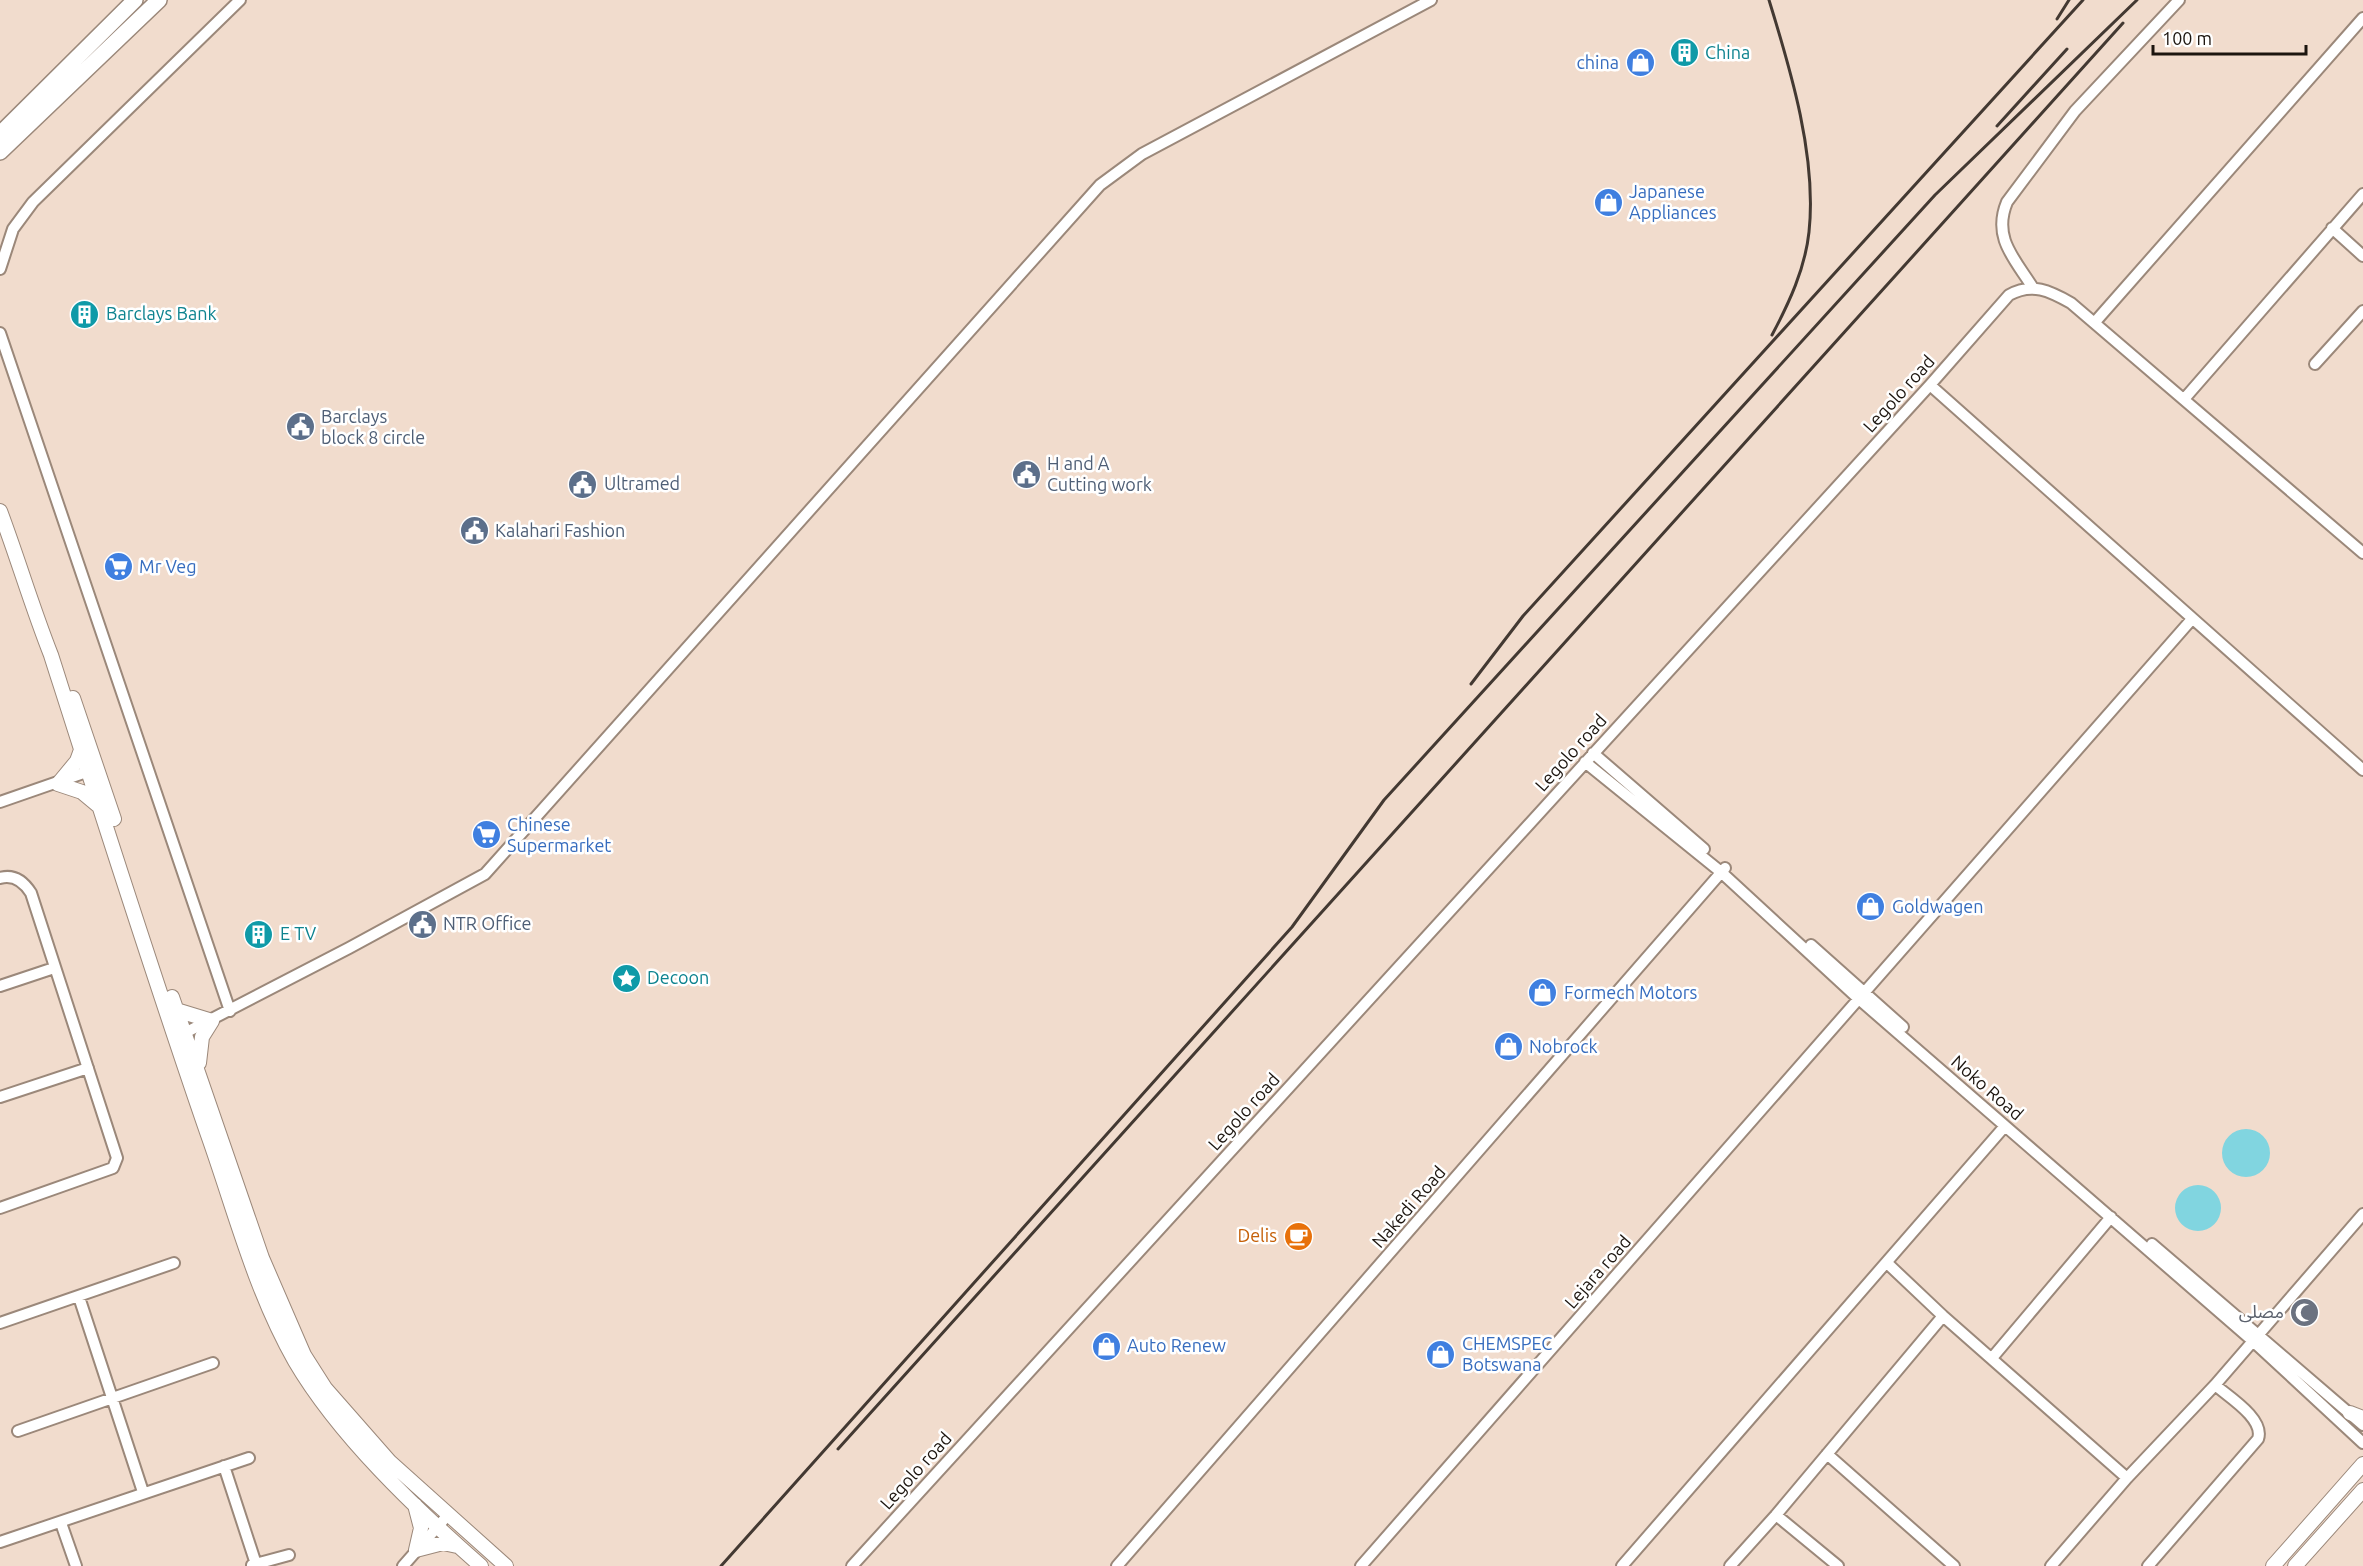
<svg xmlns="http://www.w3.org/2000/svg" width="2363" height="1566" viewBox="0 0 2363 1566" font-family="Ubuntu,'Noto Sans Arabic',sans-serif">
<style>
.water{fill:#81d5e0}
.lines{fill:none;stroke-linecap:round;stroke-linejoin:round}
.minor-casing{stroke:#9b887a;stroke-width:14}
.major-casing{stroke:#9b887a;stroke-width:16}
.highway-casing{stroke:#9b887a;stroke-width:18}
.minor{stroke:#fff;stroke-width:10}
.major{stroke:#fff;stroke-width:14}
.highway{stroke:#fff;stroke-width:15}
.rail{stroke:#433932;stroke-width:3}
.labels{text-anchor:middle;stroke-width:5;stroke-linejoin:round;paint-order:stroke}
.culture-label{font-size:18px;fill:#0d838f;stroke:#fff;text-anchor:start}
.shop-label{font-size:18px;fill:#366cbe;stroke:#fff;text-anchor:start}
.street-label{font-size:18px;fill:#1c150f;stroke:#fff}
.service-label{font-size:18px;fill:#4e5e75;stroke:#fff;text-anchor:start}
.food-label{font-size:18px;fill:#c56008;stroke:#fff;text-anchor:end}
.worship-label{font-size:18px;fill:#5b616d;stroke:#fff;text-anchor:end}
</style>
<rect width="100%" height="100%" fill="#f1dccd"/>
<!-- water -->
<path class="water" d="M2222 1153a24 24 0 1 1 48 0a24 24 0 1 1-48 0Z
M2175 1208a23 23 0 1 1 46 0a23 23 0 1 1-46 0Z"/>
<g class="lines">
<defs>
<path id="minor" d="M2332 228 2363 256
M0 269 13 229 33 202 240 0
M2033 288C2015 259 1992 238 2007 202L2075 111 2179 0
M2095 322 2363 18
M0 333 230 1011
M2315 364 2363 311
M1930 385 2363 770
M2185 398 2363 194
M1593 753 1704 849
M1585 762 1721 872 1860 1000 2254 1342 2363 1443
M0 802 95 769
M0 878C14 874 24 882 31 893L117 1158 113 1168 0 1208
M1811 945 1903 1027
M0 986 54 968
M179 1036 349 948 485 874 1100 185 1142 154 1431 0
M0 1097 88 1068
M2152 1244 2363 1425
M1887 1263 1943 1316 2127 1478
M79 1297 143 1492
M0 1323 174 1263
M1992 1358 2111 1217
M18 1431 213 1363
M1827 1454 1954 1566
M224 1466 256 1564
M1776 1515 1838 1566
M61 1523 76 1566
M0 1542 249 1458
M252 1565 289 1555
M403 1566 447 1516
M852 1566 1930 385 2009 295C2032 282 2050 291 2071 303L2363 553
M1117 1566 1725 868
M1361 1566 2192 619
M1622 1566 2005 1126
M1730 1566 1776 1515 1943 1316
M2051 1566 2127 1478 2215 1385 2363 1214
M2148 1566 2258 1439C2265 1419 2229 1397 2215 1385"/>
<path id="major" d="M0 511C18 559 32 607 51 655 102 815 153 976 208 1135 235 1211 255 1291 295 1361 339 1436 416 1509 481 1566
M73 698 114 819
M81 750 77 761 58 784 82 792 100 807
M172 997 262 1258 304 1355 325 1388 390 1462 506 1566
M176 1010 212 1021 202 1037 199 1063
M2350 1413 2363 1418
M415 1505 421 1528 416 1550
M416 1550 443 1543 457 1546
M2273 1566 2363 1464
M2295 1566 2363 1490"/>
<path id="highway" d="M0 134 135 0
M0 152 159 0"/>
</defs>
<!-- minor casing -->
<use href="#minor" class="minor-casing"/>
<!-- major casing -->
<use href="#major" class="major-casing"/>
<!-- highway casing -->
<use href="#highway" class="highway-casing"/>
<!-- minor -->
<use href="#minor" class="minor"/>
<!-- major -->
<use href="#major" class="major"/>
<!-- highway -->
<use href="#highway" class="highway"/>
<!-- rail -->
<path class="rail" d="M1769 0C1791 71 1817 158 1809 232 1805 269 1789 303 1772 335
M2057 19 2069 0
M1997 126 2067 49
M1471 684 1523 616 2083 0
M838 1449 2123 23
M721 1566 1292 927 1384 800 1935 195 2137 0"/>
</g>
<!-- icons -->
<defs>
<symbol id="building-disc" viewBox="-11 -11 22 22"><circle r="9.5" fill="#0f9aa8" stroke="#fff"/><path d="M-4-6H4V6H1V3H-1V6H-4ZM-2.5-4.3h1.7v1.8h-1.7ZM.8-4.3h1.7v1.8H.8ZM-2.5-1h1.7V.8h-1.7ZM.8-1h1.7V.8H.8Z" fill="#fff"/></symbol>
<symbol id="shop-disc" viewBox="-11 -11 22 22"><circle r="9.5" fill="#3f7fe0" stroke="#fff"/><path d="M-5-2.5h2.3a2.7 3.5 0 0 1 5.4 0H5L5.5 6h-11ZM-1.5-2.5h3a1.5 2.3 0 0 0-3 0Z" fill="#fff"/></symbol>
<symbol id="civic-disc" viewBox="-11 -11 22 22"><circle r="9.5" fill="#5c6f8a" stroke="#fff"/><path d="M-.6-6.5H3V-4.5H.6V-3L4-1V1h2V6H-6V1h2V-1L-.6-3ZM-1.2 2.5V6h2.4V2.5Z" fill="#fff"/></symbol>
<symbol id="supermarket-disc" viewBox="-11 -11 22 22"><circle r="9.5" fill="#3f7fe0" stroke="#fff"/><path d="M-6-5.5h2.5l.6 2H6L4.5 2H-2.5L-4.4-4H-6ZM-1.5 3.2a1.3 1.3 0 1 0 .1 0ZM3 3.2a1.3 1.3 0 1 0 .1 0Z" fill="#fff"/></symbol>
<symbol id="sight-disc" viewBox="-11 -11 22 22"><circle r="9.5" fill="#0f9aa8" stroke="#fff"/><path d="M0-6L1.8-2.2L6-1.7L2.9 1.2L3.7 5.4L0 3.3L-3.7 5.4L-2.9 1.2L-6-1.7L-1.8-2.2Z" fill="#fff"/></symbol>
<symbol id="cafe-disc" viewBox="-11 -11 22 22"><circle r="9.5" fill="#e8710a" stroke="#fff"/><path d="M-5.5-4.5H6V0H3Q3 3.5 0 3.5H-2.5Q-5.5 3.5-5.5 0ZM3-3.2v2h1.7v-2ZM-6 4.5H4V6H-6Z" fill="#fff"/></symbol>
<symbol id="mosque-disc" viewBox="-11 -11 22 22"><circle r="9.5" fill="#6b7280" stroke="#fff"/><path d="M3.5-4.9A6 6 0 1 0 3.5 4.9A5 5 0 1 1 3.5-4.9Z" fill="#fff"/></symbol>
</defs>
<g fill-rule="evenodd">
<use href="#building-disc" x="1668" y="36" width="33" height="33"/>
<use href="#shop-disc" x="1624" y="46" width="33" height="33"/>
<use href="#shop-disc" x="1592" y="186" width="33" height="33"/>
<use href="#building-disc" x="68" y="298" width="33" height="33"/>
<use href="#civic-disc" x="284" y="410" width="33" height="33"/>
<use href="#civic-disc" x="1010" y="458" width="33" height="33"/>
<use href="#civic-disc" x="566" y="468" width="33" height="33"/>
<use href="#civic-disc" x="458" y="514" width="33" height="33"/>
<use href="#supermarket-disc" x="102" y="550" width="33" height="33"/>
<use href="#supermarket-disc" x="470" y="818" width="33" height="33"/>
<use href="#shop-disc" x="1854" y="890" width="33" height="33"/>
<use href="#civic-disc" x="406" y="908" width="33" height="33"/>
<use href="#building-disc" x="242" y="918" width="33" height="33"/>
<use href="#sight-disc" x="610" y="962" width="33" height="33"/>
<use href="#shop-disc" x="1526" y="976" width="33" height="33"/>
<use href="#shop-disc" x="1492" y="1030" width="33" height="33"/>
<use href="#cafe-disc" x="1282" y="1220" width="33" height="33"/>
<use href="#mosque-disc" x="2288" y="1296" width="33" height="33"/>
<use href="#shop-disc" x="1090" y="1330" width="33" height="33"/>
<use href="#shop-disc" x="1424" y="1338" width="33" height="33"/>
</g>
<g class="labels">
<!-- culture labels -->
<g class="culture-label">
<text x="1705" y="59">China</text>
<text x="106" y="320">Barclays Bank</text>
<text x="280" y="940">E TV</text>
<text x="647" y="984">Decoon</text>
</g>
<!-- shop labels -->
<g class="shop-label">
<text x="1619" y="69" text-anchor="end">china</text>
<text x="1629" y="198">Japanese<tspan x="1629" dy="21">Appliances</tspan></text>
<text x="139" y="573">Mr Veg</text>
<text x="507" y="831">Chinese<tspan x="507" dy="21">Supermarket</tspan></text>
<text x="1892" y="913">Goldwagen</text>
<text x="1564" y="999">Formech Motors</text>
<text x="1529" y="1053">Nobrock</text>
<text x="1462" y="1350">CHEMSPEC<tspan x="1462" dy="21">Botswana</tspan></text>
<text x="1127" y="1352">Auto Renew</text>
</g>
<!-- street labels -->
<g class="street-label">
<text transform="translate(1899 394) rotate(-48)" y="6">Legolo road</text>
<text transform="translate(1571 753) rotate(-48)" y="6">Legolo road</text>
<text transform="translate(1987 1088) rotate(41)" y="6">Noko Road</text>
<text transform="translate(1244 1112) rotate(-48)" y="6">Legolo road</text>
<text transform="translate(1409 1207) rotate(-49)" y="6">Nakedi Road</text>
<text transform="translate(1598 1272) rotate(-49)" y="6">Lejara road</text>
<text transform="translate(916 1471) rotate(-48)" y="6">Legolo road</text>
</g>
<!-- service labels -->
<g class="service-label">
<text x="321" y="423">Barclays<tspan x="321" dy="21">block 8 circle</tspan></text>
<text x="1047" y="470">H and A<tspan x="1047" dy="21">Cutting work</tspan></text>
<text x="604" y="490">Ultramed</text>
<text x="495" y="537">Kalahari Fashion</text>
<text x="443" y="930">NTR Office</text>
</g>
<!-- food labels -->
<g class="food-label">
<text x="1277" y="1242">Delis</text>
</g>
<!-- worship labels -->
<g class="worship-label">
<text x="2284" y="1318">مصلى</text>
</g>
</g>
<!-- scale -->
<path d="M2153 45v9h153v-9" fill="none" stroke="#1c150f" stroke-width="3"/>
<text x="2162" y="45" font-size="18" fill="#1c150f" stroke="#ffffff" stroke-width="4.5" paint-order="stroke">100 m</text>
</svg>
